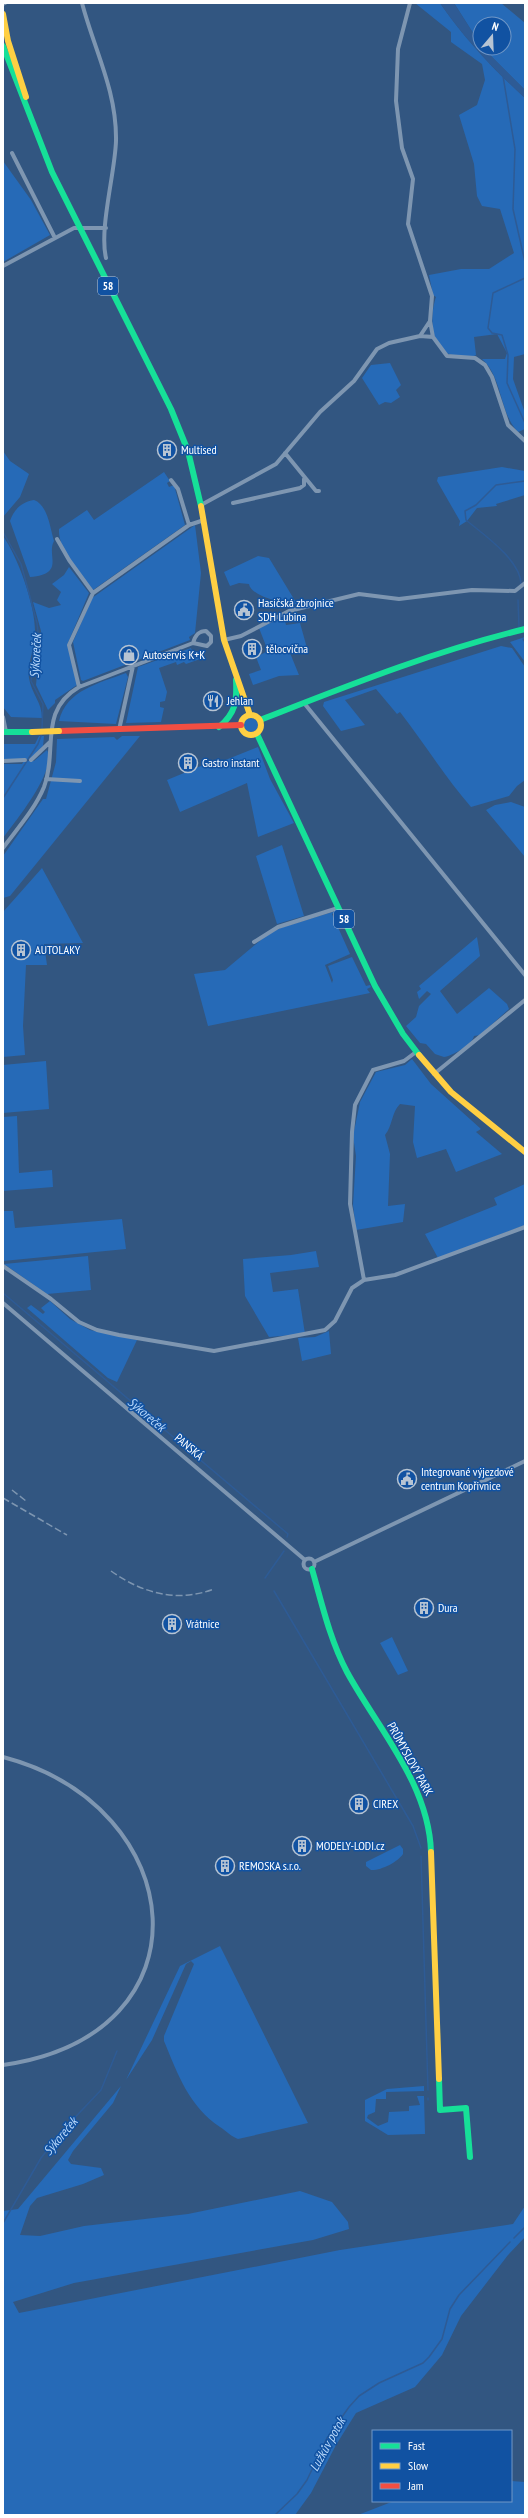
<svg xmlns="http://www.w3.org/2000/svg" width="528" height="2518" viewBox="0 0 528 2518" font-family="'PT Sans Narrow',sans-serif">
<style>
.green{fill:#266ab7}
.water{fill:#2e5b95}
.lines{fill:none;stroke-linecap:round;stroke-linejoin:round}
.stream{stroke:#2e5b95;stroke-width:1.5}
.street{stroke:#7e96b1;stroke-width:4}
.fast{stroke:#16e098;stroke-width:6}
.slow{stroke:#ffcf43;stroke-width:6}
.jam{stroke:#f24e42;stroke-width:6}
.rail{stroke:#7d95b0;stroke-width:1.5;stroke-dasharray:7 3;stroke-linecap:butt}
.slow-bridge{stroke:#ffcf43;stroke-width:6}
.labels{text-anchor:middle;stroke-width:3;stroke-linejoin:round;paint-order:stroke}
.shield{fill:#1152a2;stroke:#b8cbe3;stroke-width:1}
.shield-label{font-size:11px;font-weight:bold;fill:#fff}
.poi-label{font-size:12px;fill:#fff;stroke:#1152a2;text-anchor:start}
.street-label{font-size:12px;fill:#fff;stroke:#1152a2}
.water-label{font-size:13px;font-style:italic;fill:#b8d8fb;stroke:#1152a2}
</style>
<rect width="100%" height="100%" fill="#325681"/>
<!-- green -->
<path class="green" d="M415 3H440C465 39 493 69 525 98V354L514 357 513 379 525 413V429L518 432C499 412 503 378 482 359H505L507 353 497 334 474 337 476 355 474 356C466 356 456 357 449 354 428 346 431 311 436 297L433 295 429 275 461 269H489L514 253 500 209 482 206 477 196 474 164 459 115 477 105 485 80 482 64 451 42V32Z
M454 3H501L525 23V90L483 48H504V24H480V44Z
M3 161 31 200 50 235 3 262Z
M390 363 401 385 396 390 400 397 391 403 385 402 379 405 362 378 371 365Z
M3 451 10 461 29 474 20 497 3 517Z
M502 467 525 471V495L496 504 497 506 477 508 467 521 459 526 460 521 437 481 438 477Z
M164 472 170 481 167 483 169 487 174 485 185 525 93 590C80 573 58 551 59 529L87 510 94 520Z
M34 500C48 505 50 528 54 541 46 555 66 574 30 577L10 521C14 509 22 502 34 500Z
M195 525 201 573 195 633 189 637 190 640 83 681 81 680 73 642 92 598Z
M3 536C18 557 36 607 35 633 35 648 27 664 29 678 31 693 42 702 42 718L11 717 3 707Z
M258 556 269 558 297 604C286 605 250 596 249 584L239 583 230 586 224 572Z
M69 567 89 593 68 643 77 685 55 700V703L48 710 36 685 41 631 33 602 49 608 61 605 57 600 61 592 52 584 64 575Z
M284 617 286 625 300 623 307 648 290 653 299 675 279 676 253 685 249 674 261 670 256 657 268 651 259 628Z
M525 637V662L510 642Z
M501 646 512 648 525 667V780L517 786 509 796 471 807C445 777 424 743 400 712L397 714 376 689 345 700 365 725 341 731 323 706 324 702Z
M191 648 194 658H203L186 664 184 662 177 665 176 662 159 668 167 692 165 701 160 702V707L164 708 161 722 126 723 138 667Z
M126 673 128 677 116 724 59 721C66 690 100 683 126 673Z
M244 725a7 7 0 1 1 14 0a7 7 0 1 1-14 0Z
M39 736H44L43 746 31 759 3 760V744H35Z
M122 736H140L10 896 3 898V856L43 799H46L56 762 57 739 114 737 117 740Z
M258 747 270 779 294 823 258 837 247 783 180 812 167 780 213 761H223Z
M47 750C58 769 15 822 3 838V764H22L24 761H34Z
M511 802 525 807V857L486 810 495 805Z
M282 845 304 916 277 924 256 856Z
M42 868 83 943 44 944 47 965H26L23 1026 25 1055 3 1057V912Z
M336 911 332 914 350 954 325 965 332 983 333 980 328 966 352 957 366 986 370 985 371 987 367 989 370 993 208 1026 194 974 225 970 268 934 283 927Z
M477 937 480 956 440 991 457 1014 489 988 507 1004 509 1009 480 1035 474 1036C472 1045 452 1056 444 1057L435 1054 426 1044 420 1043 406 1026 416 1017 419 1006 431 994 427 991 419 999 417 992 421 989 419 986Z
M412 1059 431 1084 481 1129 476 1132 502 1154 456 1172 446 1149 417 1158 413 1142 415 1106 400 1104C391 1113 393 1125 385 1135L390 1154 388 1206 405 1204 403 1222 356 1230 353 1205 356 1156 353 1136 360 1102 376 1072 405 1065Z
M46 1061 49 1109 3 1113V1065Z
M17 1116 19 1173 52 1170 53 1187 3 1191V1117Z
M525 1184V1225L438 1258 425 1234 497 1205 494 1198Z
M3 1211H13L15 1228 122 1219 126 1249 3 1261Z
M316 1251 319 1267 270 1273 273 1292 298 1289 305 1334 269 1337 245 1296 243 1259 291 1255Z
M88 1256 91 1290 47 1294 4 1264Z
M50 1301 70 1319 90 1330 137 1340 117 1382 108 1378 27 1308 31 1305 43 1314 45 1312 41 1308Z
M329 1331 331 1354 302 1361 298 1338 315 1337Z
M392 1637 408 1671 398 1675 380 1643Z
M400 1845 403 1849V1854C398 1862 380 1871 371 1870L366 1866V1862Z
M220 1946 226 1958 308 2123 238 2139C232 2137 226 2131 220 2127 189 2106 178 2075 164 2041V2036L194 1964 191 1961 186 1964 152 2040 126 2080 180 1966Z
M121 2086 113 2103 73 2151 68 2160 71 2164 101 2168 104 2175 83 2184 37 2198 30 2206 20 2235 40 2236 84 2226 188 2214 300 2191 332 2202 348 2222 349 2229 313 2240 74 2283 13 2302 19 2313 340 2250 513 2224 525 2206V2237L508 2255 461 2316 442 2355 415 2387 356 2413 336 2445 311 2493 295 2515H3V2211L18 2209Z
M424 2086V2091L386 2092V2099H376L375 2112 368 2115 367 2118 378 2126 388 2122 389 2112 409 2111V2106L420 2105 417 2096H424L425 2134 388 2135 365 2121V2100L387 2089Z
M511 2481 525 2482V2515H358L394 2501H511Z"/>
<!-- water -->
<path class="water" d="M440 3H454L480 44V48H483L525 90V98C493 69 465 39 440 3Z"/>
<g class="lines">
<!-- stream -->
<path class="stream" d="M503 76 515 149 513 209 525 262
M525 278 493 293 488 328 492 333 502 335 508 355 507 383 525 423
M3 532 21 564 37 623 38 632 31 681 43 704 42 729
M521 585C522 561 483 534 466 520L465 511 476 505 496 485 525 481
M518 600 519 627
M523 639 525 642
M3 798 38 744 42 733
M3 1293 288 1534 287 1537
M265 1578 284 1551
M274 1591 413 1826 421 1848
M421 1856 428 2090
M428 2098V2100
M3 2223 41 2158 64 2129 101 2090 117 2051
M514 2238 525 2227
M275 2515 297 2494 307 2480 327 2438 349 2407 359 2396 379 2383 423 2363 429 2357 442 2339 450 2309 459 2295 510 2242"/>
<!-- street -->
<path class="street" d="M82 3C94 49 117 91 116 141 115 173 99 229 106 258
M410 3 398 49 396 101 402 148 413 179 408 224 432 296 430 321 433 337 447 356 475 358 485 365 492 377 508 425 525 441
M3 4 5 3
M12 153 54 236
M3 266 74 228H106
M420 336 433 337
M285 453 316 491H319
M171 480 178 489 189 525
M233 503 300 488 304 485V479
M201 505 276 464 320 412 354 381 377 349 389 343 420 336 430 321
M57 539 69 560 93 593
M224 640 241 636 289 611 359 594 399 599 472 590 515 591 525 583
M79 687 69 645 93 593 189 525 204 520
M304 703 525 975
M3 717 6 732
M119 730 133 666
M31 760 50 742
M3 761 25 760
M46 779 80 781
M3 848C17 829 35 809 44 787 58 750 38 711 79 687L193 643C195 636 198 631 206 631L211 636V642L207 646 193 643
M254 942 278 927 338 908
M434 1074 525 1000
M3 1266 51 1299 79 1322 97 1330 119 1335 214 1351 325 1330 335 1321 352 1288 364 1280 395 1275 525 1227
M364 1280 350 1204 352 1132 355 1105 373 1070 404 1061 416 1052
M3 1303 305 1560
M303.5 1564a5.5 5.5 0 1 1 11 0a5.5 5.5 0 1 1-11 0Z
M314 1562 525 1461
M3 1757C190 1806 215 2035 3 2065"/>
<!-- fast -->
<path class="fast" d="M3 46 52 172 171 409 188 451 201 506
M260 720C347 686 434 651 525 629
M219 727C236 713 237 701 236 680
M3 732H32
M257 734 375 986 403 1034 419 1055
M312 1569C322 1604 330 1640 347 1672 378 1729 429 1784 431 1852
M439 2079 440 2110 466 2108 470 2157"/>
<!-- slow -->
<path class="slow" d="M3 14 8 41 26 97
M201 506 224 640 250 715
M241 725a10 10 0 1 1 20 0a10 10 0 1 1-20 0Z
M419 1055 451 1092 525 1152
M431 1852 439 2079"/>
<!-- jam -->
<path class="jam" d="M59 731 241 725"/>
<!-- rail -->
<path class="rail" d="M12 1490 26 1501
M3 1498 67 1535
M111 1571C142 1593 177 1603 214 1589"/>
<!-- slow-bridge -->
<path class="slow-bridge" d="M32 732 59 731"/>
</g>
<!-- icons -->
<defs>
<symbol id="building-ring" viewBox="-11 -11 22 22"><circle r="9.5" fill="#1152a2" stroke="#b7c4d3" stroke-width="1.5"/><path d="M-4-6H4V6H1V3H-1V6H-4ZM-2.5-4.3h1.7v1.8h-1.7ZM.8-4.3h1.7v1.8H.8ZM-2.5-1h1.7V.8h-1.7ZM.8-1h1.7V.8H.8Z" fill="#b7c4d3"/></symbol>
<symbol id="civic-ring" viewBox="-11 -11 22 22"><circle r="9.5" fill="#1152a2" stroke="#b7c4d3" stroke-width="1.5"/><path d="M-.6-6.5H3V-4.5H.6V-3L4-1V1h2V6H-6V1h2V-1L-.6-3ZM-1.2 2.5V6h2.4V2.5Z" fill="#b7c4d3"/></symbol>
<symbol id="shop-ring" viewBox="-11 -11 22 22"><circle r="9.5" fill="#1152a2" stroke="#b7c4d3" stroke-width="1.5"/><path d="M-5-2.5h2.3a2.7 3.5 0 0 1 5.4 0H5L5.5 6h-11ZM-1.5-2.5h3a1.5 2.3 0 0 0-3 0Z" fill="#b7c4d3"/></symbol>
<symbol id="restaurant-ring" viewBox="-11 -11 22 22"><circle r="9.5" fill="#1152a2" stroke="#b7c4d3" stroke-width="1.5"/><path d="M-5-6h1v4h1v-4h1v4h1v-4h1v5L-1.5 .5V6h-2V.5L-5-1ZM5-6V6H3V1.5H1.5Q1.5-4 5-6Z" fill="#b7c4d3"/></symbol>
</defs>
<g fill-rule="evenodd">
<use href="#building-ring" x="156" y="439" width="22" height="22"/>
<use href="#civic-ring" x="233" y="599" width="22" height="22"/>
<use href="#building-ring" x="241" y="638" width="22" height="22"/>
<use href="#shop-ring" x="118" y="644" width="22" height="22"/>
<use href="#restaurant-ring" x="202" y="690" width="22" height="22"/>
<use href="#building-ring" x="177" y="752" width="22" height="22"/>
<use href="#building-ring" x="10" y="939" width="22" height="22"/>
<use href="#civic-ring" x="396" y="1468" width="22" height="22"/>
<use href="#building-ring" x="413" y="1597" width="22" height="22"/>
<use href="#building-ring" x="161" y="1613" width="22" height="22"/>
<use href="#building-ring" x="348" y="1793" width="22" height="22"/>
<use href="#building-ring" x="291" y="1835" width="22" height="22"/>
<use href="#building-ring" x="214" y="1855" width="22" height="22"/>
</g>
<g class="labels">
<!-- shield labels -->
<g class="shield">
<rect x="98" y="277" width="20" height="18" rx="3"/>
<rect x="334" y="910" width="20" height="18" rx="3"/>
</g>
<g class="shield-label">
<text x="108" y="290">58</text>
<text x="344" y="923">58</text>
</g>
<!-- poi labels -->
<g class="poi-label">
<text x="181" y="454">Multised</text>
<text x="258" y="607">Hasičská zbrojnice<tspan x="258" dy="14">SDH Lubina</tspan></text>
<text x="266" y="653">tělocvična</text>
<text x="143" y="659">Autoservis K+K</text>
<text x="227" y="705">Jehlan</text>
<text x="202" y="767">Gastro instant</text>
<text x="35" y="954">AUTOLAKY</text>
<text x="421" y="1476">Integrované výjezdové<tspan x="421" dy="14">centrum Kopřivnice</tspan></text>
<text x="438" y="1612">Dura</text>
<text x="186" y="1628">Vrátnice</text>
<text x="373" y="1808">CIREX</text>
<text x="316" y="1850">MODELY-LODI.cz</text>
<text x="239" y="1870">REMOSKA s.r.o.</text>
</g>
<!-- street labels -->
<g class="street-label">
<text transform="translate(189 1447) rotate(40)" y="4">PANSKÁ</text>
<text transform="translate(410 1759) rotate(61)" y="4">PRŮMYSLOVÝ PARK</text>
</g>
<!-- water labels -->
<g class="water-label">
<text transform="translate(35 656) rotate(-87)" y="5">Sýkoreček</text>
<text transform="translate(147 1414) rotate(40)" y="5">Sýkoreček</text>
<text transform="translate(60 2136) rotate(-50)" y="5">Sýkoreček</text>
<text transform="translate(327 2444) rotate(-61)" y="5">Lužkův potok</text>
</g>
</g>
<!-- border -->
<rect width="528" height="2518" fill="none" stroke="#ffffff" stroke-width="8"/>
<!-- legend -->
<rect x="372" y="2430" width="140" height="72" fill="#1152a2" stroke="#7097c7"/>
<rect x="380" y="2443" width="20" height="6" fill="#16e098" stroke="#7097c7"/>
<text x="408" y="2450" font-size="12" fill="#ffffff">Fast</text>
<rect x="380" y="2463" width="20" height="6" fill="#ffcf43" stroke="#7097c7"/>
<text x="408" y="2470" font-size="12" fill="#ffffff">Slow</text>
<rect x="380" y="2483" width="20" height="6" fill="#f24e42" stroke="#7097c7"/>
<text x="408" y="2490" font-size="12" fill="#ffffff">Jam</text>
<!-- north arrow -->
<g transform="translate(492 36) rotate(19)"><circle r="19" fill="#1152a2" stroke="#7097c7"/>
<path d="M0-3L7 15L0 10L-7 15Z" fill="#b7c4d3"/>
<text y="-6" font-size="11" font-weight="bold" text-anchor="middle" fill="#ffffff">N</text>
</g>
</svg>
